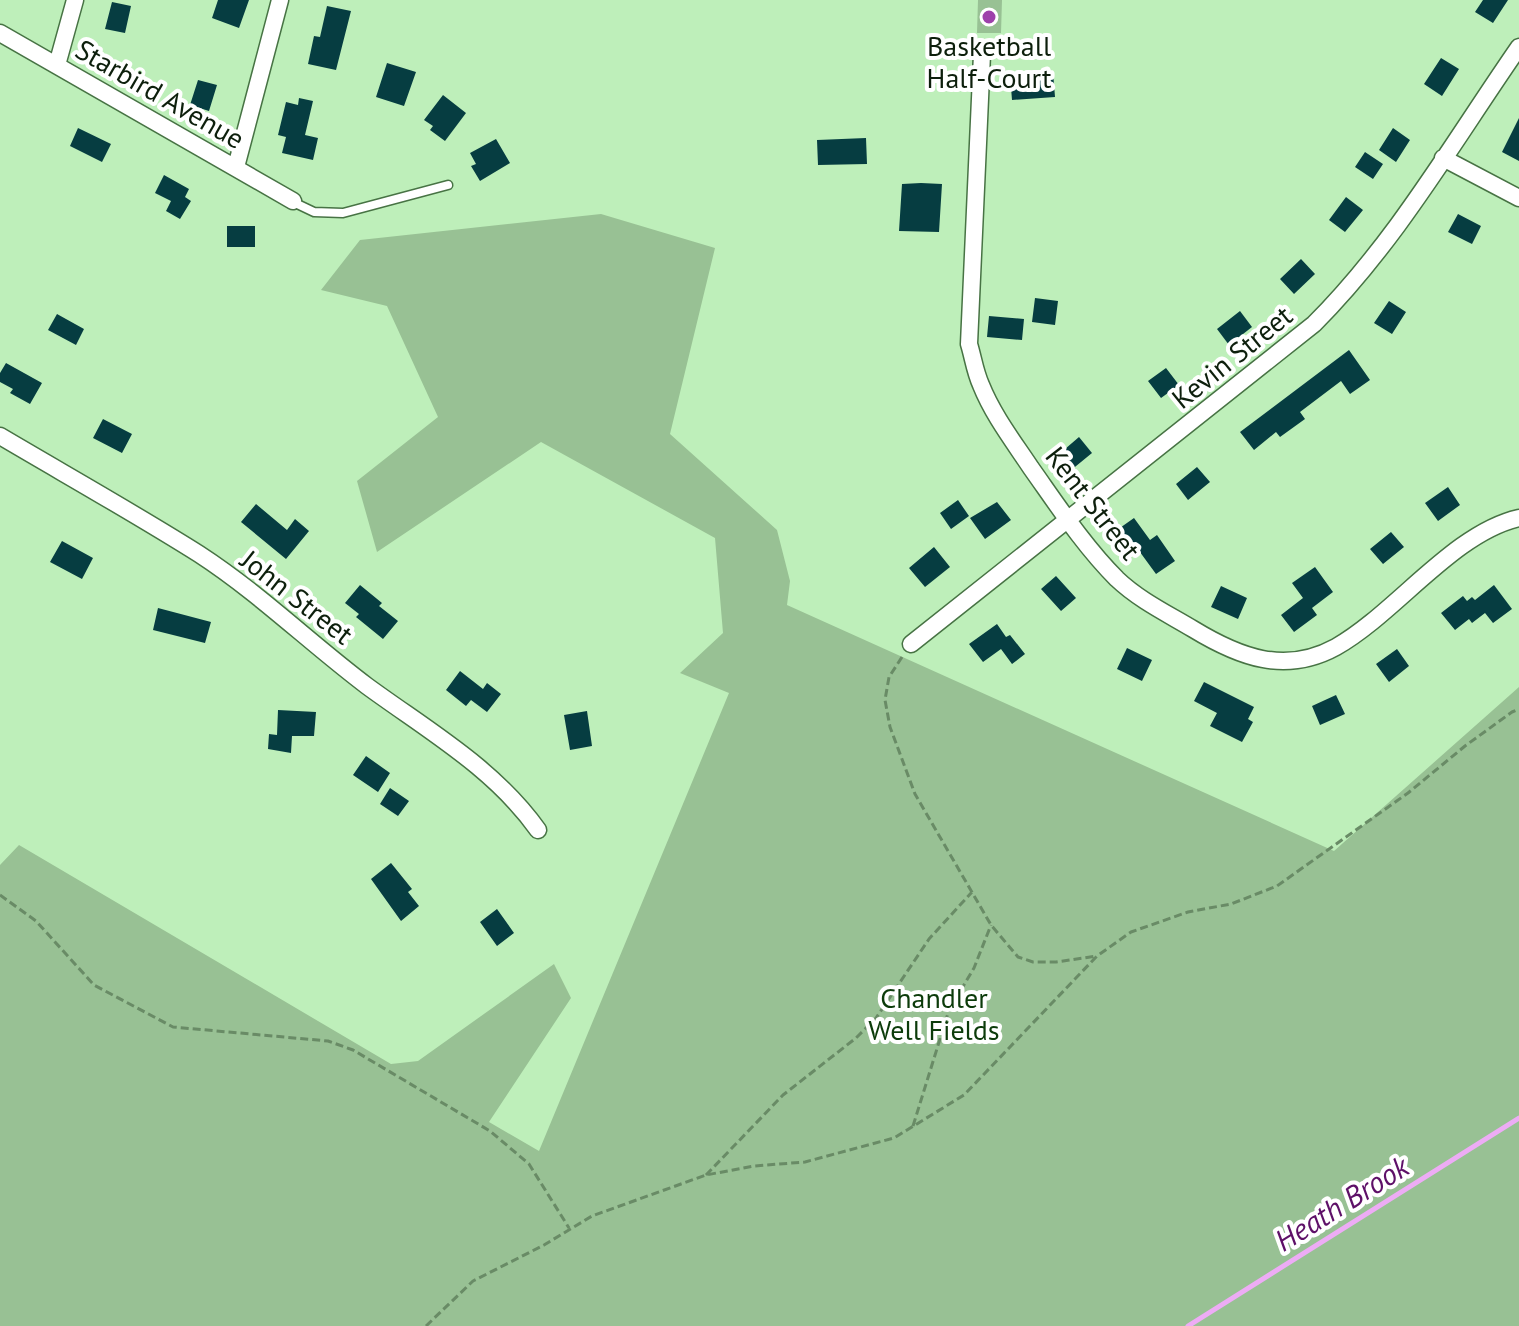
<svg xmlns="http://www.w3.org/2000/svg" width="1519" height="1326" viewBox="0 0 1519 1326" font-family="'PT Sans',sans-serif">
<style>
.green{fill:#98c194}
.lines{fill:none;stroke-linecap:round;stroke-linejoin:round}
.stream{stroke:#edacf5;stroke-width:5}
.building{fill:#063d41}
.lane-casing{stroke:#477344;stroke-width:11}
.street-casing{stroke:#477344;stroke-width:19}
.path{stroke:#698b66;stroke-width:3;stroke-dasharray:8 4;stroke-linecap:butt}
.lane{stroke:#fff;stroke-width:8}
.street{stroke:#fff;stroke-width:16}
.poi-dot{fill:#9e41ab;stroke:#fff;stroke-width:3}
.labels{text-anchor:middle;stroke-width:8;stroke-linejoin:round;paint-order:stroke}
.poi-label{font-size:28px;fill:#0d1f0c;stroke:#fff}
.street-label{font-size:28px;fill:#0d1f0c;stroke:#fff}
.park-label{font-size:28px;fill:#0c3b0a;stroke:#fff}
.water-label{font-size:30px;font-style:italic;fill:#5e1068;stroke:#fff}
</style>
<rect width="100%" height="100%" fill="#beefba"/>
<!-- green -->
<path class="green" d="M978 0H1002L1001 33H977Z
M601 214 715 248 670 434 777 530 790 581 787 605 1334 851 1519 687V1326H0V865L19 845 391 1064 418 1061 554 964 571 998 489 1122 539 1151 729 693 680 673 723 633 715 538 541 442 377 552 357 481 438 417 387 306 321 290 360 240Z"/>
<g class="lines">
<!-- stream -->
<path class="stream" d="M1188 1326 1519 1118"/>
</g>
<!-- building -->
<path class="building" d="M218 0H249L239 28 212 18Z
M1483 0H1508L1493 23 1475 12Z
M112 2 131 6 125 33 105 29Z
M327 6 351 11 336 70 308 64 314 36 320 37Z
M1441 58 1459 69 1442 96 1424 84Z
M387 63 416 72 404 106 376 97Z
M1053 72 1055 97 1012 100 1010 75Z
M198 80 217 85 209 111 190 105Z
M443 95 466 113 445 141 430 130 433 126 424 120Z
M299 98 313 101 305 135 318 138 313 160 282 153 286 137 278 135 286 102 298 105Z
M1519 118V161L1502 152Z
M78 128 111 144 102 162 70 146Z
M1393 128 1410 140 1396 162 1379 150Z
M866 138 867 164 818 165 817 140Z
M496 139 510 163 480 181 471 166 476 164 470 153Z
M1365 152 1383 164 1373 179 1355 167Z
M164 175 189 189 185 197 191 201 180 219 166 211 171 201 155 193Z
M921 183 942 184 939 232 899 231 902 184Z
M1346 197 1363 210 1345 232 1329 220Z
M1458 214 1481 226 1472 244 1448 232Z
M227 226H255V247H227Z
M1301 259 1315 274 1294 294 1280 279Z
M1035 298 1058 301 1055 325 1032 322Z
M1389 301 1406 312 1392 334 1374 323Z
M1240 311 1252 327 1229 345 1217 329Z
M57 314 84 329 76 345 48 330Z
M989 316 1024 319 1022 340 987 337Z
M1349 350 1370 380 1350 394 1341 381 1300 412 1305 419 1280 437 1276 432 1254 450 1240 432Z
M6 363 42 383 30 404 10 393 13 389 0 382V373Z
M1166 368 1179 385 1161 398 1148 381Z
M103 419 132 434 122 453 93 438Z
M1079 437 1092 453 1070 471 1058 455Z
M1197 467 1210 482 1188 500 1176 484Z
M1448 487 1460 505 1438 521 1425 503Z
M958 500 969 516 951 529 940 513Z
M997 502 1011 520 985 539 970 518Z
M256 504 287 530 295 519 309 531 286 559 241 522Z
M1134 518 1150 540 1157 535 1175 561 1156 574 1137 548 1132 552 1117 530Z
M1391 532 1404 547 1383 564 1370 549Z
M62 541 93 558 82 579 50 562Z
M934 547 950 567 925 587 909 568Z
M1315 567 1333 592 1312 608 1317 615 1294 632 1281 615 1303 598 1292 583Z
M1056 576 1076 598 1061 611 1041 589Z
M360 585 382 603 379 606 398 621 383 639 356 617 359 614 345 603Z
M1494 585 1512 609 1493 623 1485 613 1472 623 1469 619 1455 630 1441 613 1463 596 1467 601 1472 597 1475 600Z
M1221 586 1247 598 1238 619 1211 607Z
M158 608 211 622 205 643 153 630Z
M997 624 1006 637 1010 635 1025 654 1012 664 1001 649 983 662 969 644Z
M1127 648 1152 660 1142 681 1117 669Z
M1397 649 1409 666 1389 682 1376 664Z
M460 671 483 689 487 683 501 694 487 712 471 700 466 706 446 690Z
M1204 682 1254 707 1248 719 1253 722 1242 742 1210 726 1217 713 1194 701Z
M1336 695 1345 714 1320 725 1312 706Z
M278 710 316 712 314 736H292L291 753 268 749 269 734 277 735Z
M587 711 592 746 570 750 564 715Z
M366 756 390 773 378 792 353 775Z
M390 788 409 801 398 816 380 804Z
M391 863 412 889 408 892 419 906 401 921 371 879Z
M497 909 514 933 497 946 480 922Z"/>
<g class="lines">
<defs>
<path id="lane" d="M293 202 314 212 343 213 448 185"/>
<path id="street" d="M0 33 293 201
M982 54 969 344C973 357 975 372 981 385 993 415 1013 441 1031 468 1058 506 1084 546 1117 579 1139 600 1168 614 1193 629 1239 657 1285 675 1336 647 1396 613 1453 533 1519 518
M57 65 75 0
M1443 158 1519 198
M236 167 280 0
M0 436C66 475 134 513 199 554 259 593 310 643 367 686 427 730 494 768 538 830
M911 644 1314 324C1396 242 1453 142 1519 47"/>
</defs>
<!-- lane casing -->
<use href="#lane" class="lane-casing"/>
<!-- street casing -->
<use href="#street" class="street-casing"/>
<!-- path -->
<path class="path" d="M902 657 889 677 885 700 890 727 915 794 991 925 1018 957 1033 962H1056L1097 956
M0 895 36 921 94 985 173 1027 328 1041 353 1050 490 1131 529 1164 569 1228
M913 1126 949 1010 974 968 991 925
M706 1175 783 1095 856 1038 876 1018 929 939 972 892
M426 1326 473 1281 544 1245 592 1216 706 1175 754 1166 805 1162 894 1138 964 1095 1097 956 1131 932 1188 912 1231 904 1277 886 1408 793 1465 746 1512 712 1519 709"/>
<!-- lane -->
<use href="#lane" class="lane"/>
<!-- street -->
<use href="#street" class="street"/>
</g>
<!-- markers -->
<circle class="poi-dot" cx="989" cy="17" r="8"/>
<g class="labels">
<!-- poi labels -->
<g class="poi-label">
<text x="989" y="56">Basketball<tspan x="989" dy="32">Half-Court</tspan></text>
</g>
<!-- street labels -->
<g class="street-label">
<text transform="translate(160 94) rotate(30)" y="10">Starbird Avenue</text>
<text transform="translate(1232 357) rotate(-39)" y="10">Kevin Street</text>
<text transform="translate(1093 503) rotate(52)" y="10">Kent Street</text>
<text transform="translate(297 597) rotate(38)" y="10">John Street</text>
</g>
<!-- park labels -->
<g class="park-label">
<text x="934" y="1008">Chandler<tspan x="934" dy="32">Well Fields</tspan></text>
</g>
<!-- water labels -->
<g class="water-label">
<text transform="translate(1342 1204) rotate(-32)" y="10">Heath Brook</text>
</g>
</g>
</svg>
